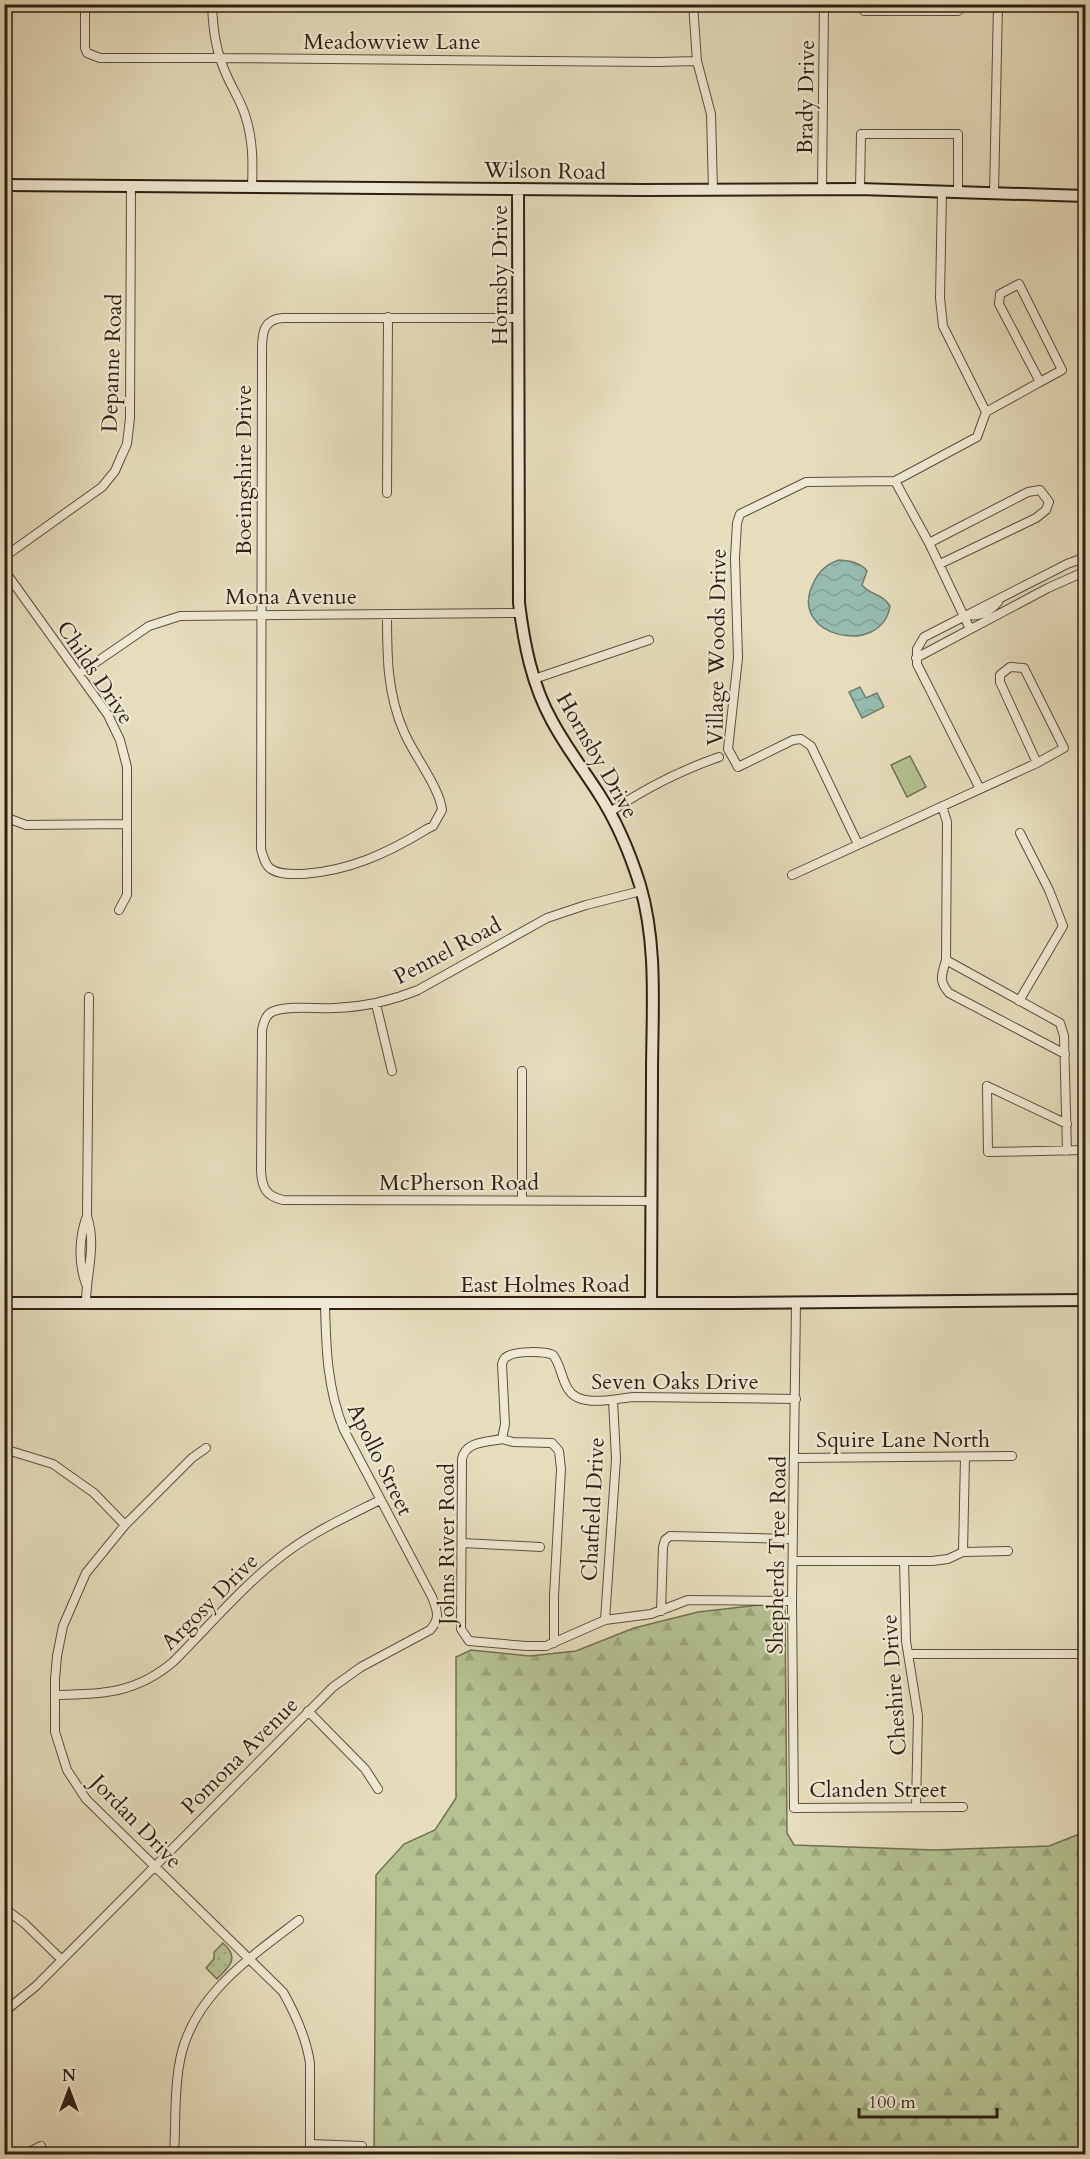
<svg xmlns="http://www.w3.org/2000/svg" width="1090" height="2159" viewBox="0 0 1090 2159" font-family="Cardo,serif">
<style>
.grass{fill:url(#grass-dots);stroke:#727052;stroke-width:1.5}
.forest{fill:url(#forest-firs);stroke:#727052;stroke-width:1.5}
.green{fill:#b4c191;stroke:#727052;stroke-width:1.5}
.water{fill:url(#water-waves);stroke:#6d7d71;stroke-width:1.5}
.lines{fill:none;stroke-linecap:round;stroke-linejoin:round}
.street-casing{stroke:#5d4e3d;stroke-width:10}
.secondary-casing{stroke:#2f1e13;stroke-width:14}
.street{stroke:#efe9d3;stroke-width:8}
.secondary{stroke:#efe9d3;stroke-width:10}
.labels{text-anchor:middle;stroke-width:4.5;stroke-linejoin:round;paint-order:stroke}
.street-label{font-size:22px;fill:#2f1e13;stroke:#efe9d3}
</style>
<defs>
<pattern id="grass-dots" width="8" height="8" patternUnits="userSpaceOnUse" patternTransform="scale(1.5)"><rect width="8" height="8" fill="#b4c191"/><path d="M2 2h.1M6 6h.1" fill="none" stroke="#9ba57c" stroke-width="1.8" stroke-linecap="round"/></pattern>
<pattern id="forest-firs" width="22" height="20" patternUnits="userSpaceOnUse" patternTransform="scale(1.5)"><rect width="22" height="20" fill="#b4c191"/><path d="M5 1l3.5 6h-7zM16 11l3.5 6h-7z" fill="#9ba57c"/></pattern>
<pattern id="water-waves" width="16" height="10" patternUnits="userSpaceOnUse" patternTransform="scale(1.5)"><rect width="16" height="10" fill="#96bcb0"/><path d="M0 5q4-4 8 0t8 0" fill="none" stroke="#82a196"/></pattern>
</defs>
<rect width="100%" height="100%" fill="#e6ddbc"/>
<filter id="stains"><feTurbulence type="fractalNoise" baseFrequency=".00333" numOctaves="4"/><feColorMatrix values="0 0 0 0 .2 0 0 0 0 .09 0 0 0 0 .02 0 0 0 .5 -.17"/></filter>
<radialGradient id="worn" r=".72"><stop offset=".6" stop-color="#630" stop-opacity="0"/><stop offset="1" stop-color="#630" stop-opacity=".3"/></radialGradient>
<!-- grass -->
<path class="grass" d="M223 1943C240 1958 230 1966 217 1979L206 1968 214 1959V1952Z"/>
<!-- forest -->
<path class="forest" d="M759 1605 785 1608 787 1833 794 1845 935 1850 1049 1846 1077 1835 1085 1836V2154H374L376 1875 404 1844 435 1830 456 1798V1657L471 1650 530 1656 576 1651 634 1628 698 1612Z"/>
<!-- green -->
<path class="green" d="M910 756 926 787 907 797 891 765Z"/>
<!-- water -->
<path class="water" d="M839 560C850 561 860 562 867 571L862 585C871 596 882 593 890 606 882 658 787 637 813 584 818 572 826 564 839 560Z
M860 687 866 698 877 693 884 707 862 718 849 692Z"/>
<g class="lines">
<defs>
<path id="street" d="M85 4V48L87 53 100 58H219L658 62 697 61
M212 4C213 30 216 53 227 76 233 90 242 103 246 118 253 141 253 163 252 186
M693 4 697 61 711 114 713 190
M864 4V11H958V4
M860 189 861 134H958V191
M822 190 824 4
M994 193 998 4
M986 412 1040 382 999 304 1000 294 1019 284 1062 370 1040 382
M895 481 929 543 970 629
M387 493 388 317
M929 543 1028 492 1040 490 1049 502 1046 510 1036 518 940 564
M4 557 102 487 115 471 121 457 127 444 130 418 131 185
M4 570 108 715 120 740 127 767V895L119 910
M387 614C387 655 387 694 404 732 413 754 440 788 442 810L433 826 427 829C388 853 349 871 303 874 293 874 280 875 271 869 265 865 263 856 261 849L262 349C262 332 264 319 283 318H518
M968 615C980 617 990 611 998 602
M916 658 1048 588 1086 571
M79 674 149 626 180 616 520 613
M534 679 649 640
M980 789 917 664V649L924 637 1067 564 1086 557
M942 806 947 822 946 960 1060 1023 1064 1036 1067 1151
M4 810 10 819 26 825 127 824
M610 812C644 789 679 771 719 757
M858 844 811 746 801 739 793 740 738 767 728 749 738 658 735 558 737 523 740 514 806 482 895 481 977 437 986 412 943 326 940 298 942 191
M792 875 1037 763 1064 748 1024 668 1010 667 1000 675V682L1037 763
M641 891 586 905 547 918 418 990C391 1001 364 1007 335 1008 319 1009 289 1005 274 1011 266 1014 264 1021 262 1030L261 1171C262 1188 266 1196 283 1200L652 1201
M946 960C942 975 938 980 949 993L1065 1054
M1019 1001 1063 926 1049 890 1020 833
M376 1004 392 1071
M522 1071V1200
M1067 1124 987 1086 988 1152 1086 1150
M86 1284C78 1263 79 1237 87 1216
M796 1302 792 1601 794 1808 963 1807
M86 1303C86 1273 97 1246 87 1216L89 997
M502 1439 513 1442 552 1443 559 1451 561 1469 554 1596V1643
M206 1448 192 1458 125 1525 86 1573 63 1626 57 1656 55 1679V1732L67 1770 86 1799 283 1992C296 2015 306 2037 310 2063V2154
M4 1449 53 1464 94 1493 125 1525
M795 1458 1012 1456
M463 1543 540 1547
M963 1552 965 1457
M793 1561H932L948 1559 963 1552 1008 1551
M904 1561 906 1641 918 1716 916 1807
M792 1601 688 1600 651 1614 605 1620 546 1646H526L469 1641 461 1629 462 1459C465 1441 488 1442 502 1439L505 1424 502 1364C504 1359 504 1358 508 1356 516 1351 544 1351 553 1355 561 1365 561 1378 568 1389 580 1409 616 1398 634 1397L796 1399
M661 1611 663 1547 665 1540 670 1536 793 1539
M605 1620 616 1459 613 1400
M908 1654H1086
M55 1695C102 1694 135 1694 173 1662 210 1625 245 1583 287 1552 315 1531 348 1516 380 1500
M308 1711 365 1769 378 1789
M4 1908 24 1923 62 1960
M4 2012 36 1986 333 1687 361 1667 430 1630C441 1618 437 1610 432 1597L344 1430C327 1388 326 1348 325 1304
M310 2144 362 2146
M25 2154 41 2146
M174 2154C176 2125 174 2095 179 2066 189 1998 248 1959 299 1920"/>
<path id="secondary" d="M4 185 643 190 860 189 1086 196
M518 189 519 603C524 644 532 685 552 721 566 747 583 769 599 794 617 822 630 853 640 885 658 946 652 1012 652 1075 651 1151 652 1227 651 1303
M4 1303H735L1086 1300"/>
</defs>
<!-- street casing -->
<use href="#street" class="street-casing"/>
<!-- secondary casing -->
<use href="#secondary" class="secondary-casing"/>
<!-- street -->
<use href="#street" class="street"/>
<!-- secondary -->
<use href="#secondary" class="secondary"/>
</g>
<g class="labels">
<!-- street labels -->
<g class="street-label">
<text x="392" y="49">Meadowview Lane</text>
<text transform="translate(805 97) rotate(-89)" y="8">Brady Drive</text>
<text transform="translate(545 170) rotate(1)" y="8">Wilson Road</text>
<text transform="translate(499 275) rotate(-90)" y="8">Hornsby Drive</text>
<text transform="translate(111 363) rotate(-88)" y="8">Depanne Road</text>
<text transform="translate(243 470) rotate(-90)" y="8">Boeingshire Drive</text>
<text x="291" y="604">Mona Avenue</text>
<text transform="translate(716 647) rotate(-89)" y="8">Village Woods Drive</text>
<text transform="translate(96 672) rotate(56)" y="8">Childs Drive</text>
<text transform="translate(598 755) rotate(60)" y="8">Hornsby Drive</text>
<text transform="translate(447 950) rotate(-28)" y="8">Pennel Road</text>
<text x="459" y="1190">McPherson Road</text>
<text x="545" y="1292">East Holmes Road</text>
<text x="675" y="1389">Seven Oaks Drive</text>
<text x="903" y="1447">Squire Lane North</text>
<text transform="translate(381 1459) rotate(64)" y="8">Apollo Street</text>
<text transform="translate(592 1509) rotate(-87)" y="8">Chatfield Drive</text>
<text transform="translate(446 1544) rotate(-90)" y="8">Johns River Road</text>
<text transform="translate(776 1555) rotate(-89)" y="8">Shepherds Tree Road</text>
<text transform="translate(209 1601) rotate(-45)" y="8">Argosy Drive</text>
<text transform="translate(893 1685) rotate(-94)" y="8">Cheshire Drive</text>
<text transform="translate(239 1755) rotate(-45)" y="8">Pomona Avenue</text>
<text x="878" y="1797">Clanden Street</text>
<text transform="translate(137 1821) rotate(46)" y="8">Jordan Drive</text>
</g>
</g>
<!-- margin -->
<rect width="1090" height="2159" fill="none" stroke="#e6ddbc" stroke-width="24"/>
<rect x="6" y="6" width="1078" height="2147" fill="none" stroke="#2f1e13" stroke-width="3"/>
<rect x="12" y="12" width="1066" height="2135" fill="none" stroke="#2f1e13" stroke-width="1.5"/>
<!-- north arrow -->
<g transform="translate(69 2090)" stroke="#efe9d3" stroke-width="4.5" paint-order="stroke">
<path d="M0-4.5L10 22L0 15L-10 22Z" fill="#2f1e13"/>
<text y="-9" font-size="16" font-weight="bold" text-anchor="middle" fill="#2f1e13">N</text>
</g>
<!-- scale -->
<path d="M859 2108v9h138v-9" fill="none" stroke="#2f1e13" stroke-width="3"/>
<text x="868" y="2108" font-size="18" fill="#2f1e13" stroke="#efe9d3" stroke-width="4.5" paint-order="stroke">100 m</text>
<rect width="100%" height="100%" filter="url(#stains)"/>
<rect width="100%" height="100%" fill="url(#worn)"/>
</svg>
